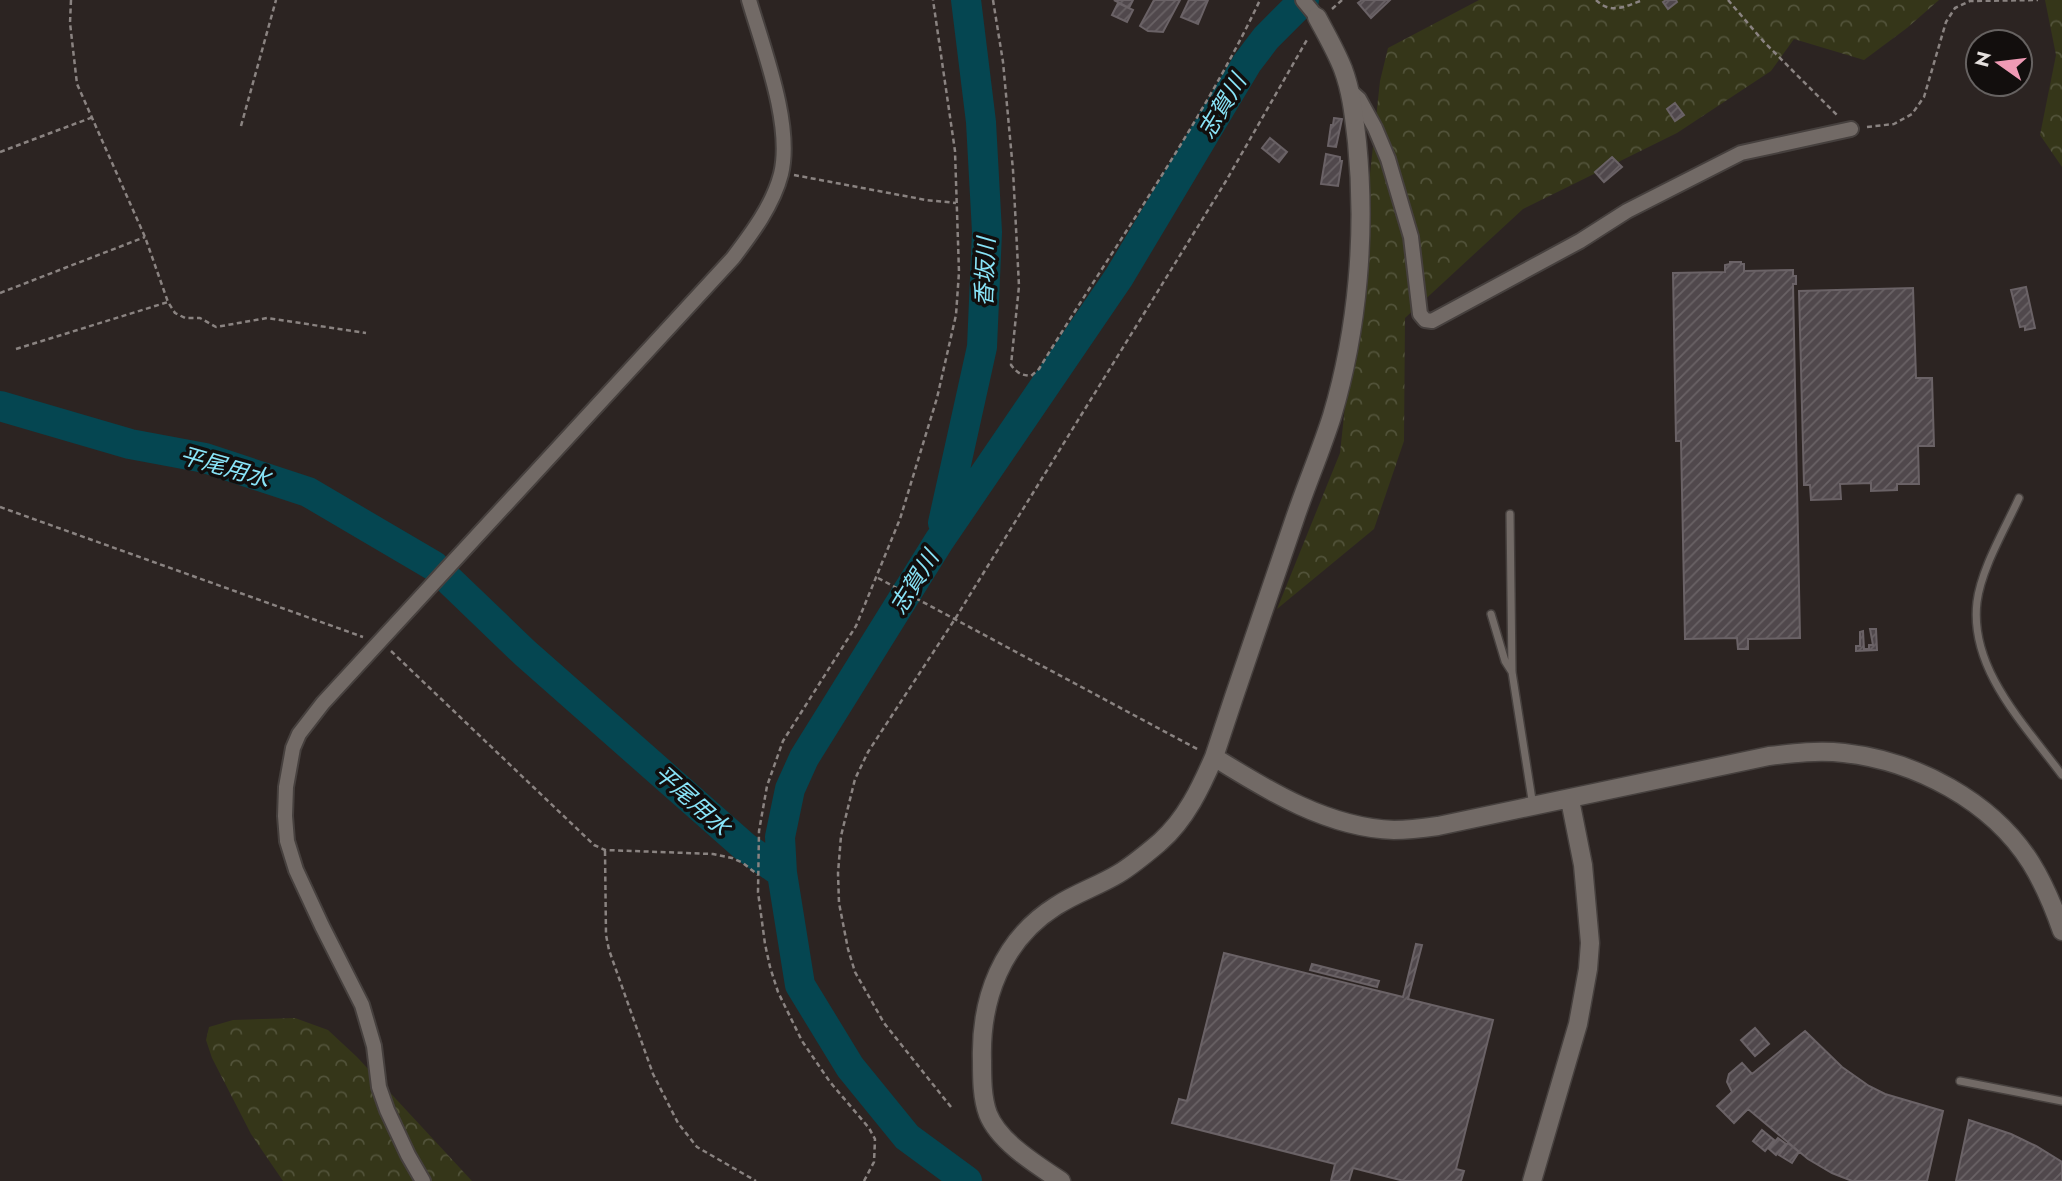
<svg xmlns="http://www.w3.org/2000/svg" width="2062" height="1181" viewBox="0 0 2062 1181" font-family="Jost,'Noto Sans JP',sans-serif">
<style>
.forest{fill:url(#forest-crowns)}
.lines{fill:none;stroke-linecap:round;stroke-linejoin:round}
.river{stroke:#054651;stroke-width:30}
.building{fill:url(#building-hatch);stroke:#6a6266;stroke-width:2}
.service-casing{stroke:#46403e;stroke-width:10}
.minor-casing{stroke:#46403e;stroke-width:18}
.tertiary-casing{stroke:#46403e;stroke-width:21}
.path{stroke:#8a8381;stroke-width:2.5;stroke-dasharray:5 3.5;stroke-linecap:butt}
.service{stroke:#726a66;stroke-width:7}
.minor{stroke:#726a66;stroke-width:14}
.tertiary{stroke:#726a66;stroke-width:18}
.labels{text-anchor:middle;stroke-width:7;stroke-linejoin:round;paint-order:stroke}
.water-label{font-size:23px;font-style:italic;fill:#89e4f8;stroke:#120e0d}
</style>
<defs>
<pattern id="forest-crowns" width="20" height="18" patternUnits="userSpaceOnUse" patternTransform="scale(1.75)"><rect width="20" height="18" fill="#353619"/><path d="M2 6a3 3 0 1 1 6 0M12 15a3 3 0 1 1 6 0" fill="none" stroke="#52533a"/></pattern>
<pattern id="building-hatch" width="6" height="6" patternUnits="userSpaceOnUse" patternTransform="scale(1.75)"><rect width="6" height="6" fill="#50484c"/><path d="M-1 1l2-2M0 6l6-6M5 7l2-2" fill="none" stroke="#696265"/></pattern>
</defs>
<rect width="100%" height="100%" fill="#2c2422"/>
<!-- forest -->
<path class="forest" d="M1479 0H1939L1907 28 1864 60 1794 39 1771 71 1677 133 1523 209 1405 318 1404 441 1374 529 1277 609 1340 453 1380 81 1388 48Z
M2045 0H2062V167L2040 135 2056 55Z
M295 1018 328 1030 357 1057 472 1181H283L251 1134 212 1058 206 1040 209 1027 233 1020Z"/>
<g class="lines">
<!-- river -->
<path class="river" d="M0 406 130 444 205 458 308 492 434 566
M943 523 982 347 987 232 981 122 966 0
M450 581 525 653 745 847 782 873
M967 1181 907 1137 850 1067 800 985 782 873 780 837 790 789 804 758 939 541 1119 277 1247 63 1266 38 1304 0"/>
</g>
<!-- building -->
<path class="building" d="M1114 0H1133L1129 8Z
M1154 0H1180L1163 32 1148 31 1140 26Z
M1189 0H1208L1198 24 1181 17Z
M1362 0H1390L1371 18 1358 3Z
M1666 0H1676L1677 2 1668 9 1663 2Z
M1118 3 1133 10 1127 22 1112 15Z
M1675 103 1684 115 1675 121 1667 109Z
M1334 118 1342 119 1336 147 1328 146 1331 125H1333Z
M1270 138 1287 152 1279 162 1262 148Z
M1326 154 1340 157V161H1342L1338 186 1321 184Z
M1612 157 1622 167 1604 182 1595 172Z
M1730 262H1741V264H1744V271L1793 270V276H1796V284H1793L1800 638 1748 639V649H1738L1737 638 1685 639 1681 441H1676L1673 273 1725 272V265L1730 264Z
M2026 287 2035 328 2025 330V326L2020 327 2011 290Z
M1913 288 1916 378H1932L1934 446H1918L1919 484H1897V490L1871 491V483L1840 484 1841 499 1811 500 1810 485H1804L1799 291Z
M1870 629H1876L1877 650 1856 651V646H1860V632L1863 631 1864 649H1869V645H1873Z
M1416 944 1422 945 1408 999 1493 1020 1456 1169 1464 1171 1461 1181H1404L1353 1168 1349 1181H1331L1335 1164 1172 1123 1179 1099 1187 1101 1224 953 1403 997Z
M1312 964 1379 981 1377 987 1310 970Z
M1755 1028 1769 1044 1755 1056 1741 1040Z
M1805 1031 1842 1067 1869 1086 1885 1094 1943 1111 1927 1181H1852L1832 1173 1808 1159 1748 1109 1734 1123 1717 1106 1732 1092 1727 1082 1729 1074 1742 1063 1752 1074Z
M1969 1120 2011 1134 2036 1146 2062 1162V1181H1956Z
M1762 1130 1774 1140 1765 1151 1753 1141Z
M1778 1138 1786 1144 1776 1155 1769 1149Z
M1788 1143 1799 1152 1792 1163 1779 1155Z"/>
<g class="lines">
<defs>
<path id="service" d="M2019 498C2005 529 1981 569 1977 602 1969 669 2025 725 2062 775
M1510 514 1512 672 1533 806
M1491 614 1505 661 1512 672
M1960 1081 2062 1101"/>
<path id="minor" d="M1303 0 1317 17
M1349 90 1359 99 1375 128 1388 159 1411 237 1420 314 1425 320 1432 321 1580 241 1627 211 1741 153 1851 129
M423 1181 408 1155 387 1110 379 1087 374 1046 362 1005 322 926 296 870 287 841 285 816 286 787 293 748 299 734 323 703 733 258C752 233 773 205 781 174 793 125 763 48 749 0"/>
<path id="tertiary" d="M1214 757C1268 791 1329 828 1394 830 1409 830 1424 828 1438 826L1769 756C1794 753 1819 750 1844 753 1916 761 1992 801 2031 863 2044 884 2054 908 2062 931
M1061 1181C1037 1165 999 1142 988 1114 982 1098 982 1078 982 1061 980 999 1002 940 1056 906 1076 893 1098 886 1118 874 1133 865 1147 853 1160 842 1186 819 1201 787 1214 757 1240 678 1267 599 1294 521 1306 485 1321 451 1332 416 1358 329 1366 232 1357 142 1354 117 1352 93 1343 69 1336 51 1326 34 1317 17
M1532 1181 1578 1024 1588 969 1590 943 1583 865 1570 800"/>
</defs>
<!-- service casing -->
<use href="#service" class="service-casing"/>
<!-- minor casing -->
<use href="#minor" class="minor-casing"/>
<!-- tertiary casing -->
<use href="#tertiary" class="tertiary-casing"/>
<!-- path -->
<path class="path" d="M71 0 70 23 77 84 145 237 168 302 175 313 185 318H200L216 327 267 318 366 333
M993 0 1003 62 1013 170 1019 286 1011 365C1017 373 1021 375 1031 376L1039 369C1113 247 1199 129 1260 0
M1596 0C1611 15 1626 6 1643 0
M1728 0 1764 42 1838 116
M1332 9 1342 0
M241 126 276 0
M1867 127 1894 124 1912 114 1924 97 1946 22 1955 8 1970 1 2038 0
M0 152 93 117
M794 175 926 200 956 203
M0 293 145 237
M16 349 168 302
M0 507 363 637
M878 578 1199 750
M391 651 594 845 605 850 713 854 732 858 743 863 758 875
M605 851 606 935 609 950 653 1074 678 1123 697 1147 756 1181
M951 1107 884 1023 855 972 848 949 839 903 838 873 841 836 855 779 868 752 955 619 1226 181 1308 38
M864 1181 874 1162 875 1139 869 1128 830 1082 802 1041 778 992 770 967 765 944 758 892 759 831 767 786 783 741 856 626 900 519 937 398 956 315 959 272 955 151 933 0"/>
<!-- service -->
<use href="#service" class="service"/>
<!-- minor -->
<use href="#minor" class="minor"/>
<!-- tertiary -->
<use href="#tertiary" class="tertiary"/>
</g>
<g class="labels">
<!-- water labels -->
<g class="water-label">
<text transform="translate(1222 106) rotate(-59)" y="8">志賀川</text>
<text transform="translate(985 272) rotate(-88)" y="8">香坂川</text>
<text transform="translate(225 467) rotate(16)" y="8">平尾用水</text>
<text transform="translate(914 582) rotate(-58)" y="8">志賀川</text>
<text transform="translate(692 800) rotate(42)" y="8">平尾用水</text>
</g>
</g>
<!-- north arrow -->
<g transform="translate(1999 63) rotate(284)"><circle r="33" fill="#120e0d" stroke="#666261" stroke-width="2"/>
<path d="M0-5L12 26L0 18L-12 26Z" fill="#f09ab5"/>
<text y="-10" font-size="19" font-weight="bold" text-anchor="middle" fill="#e5e0de">N</text>
</g>
</svg>
